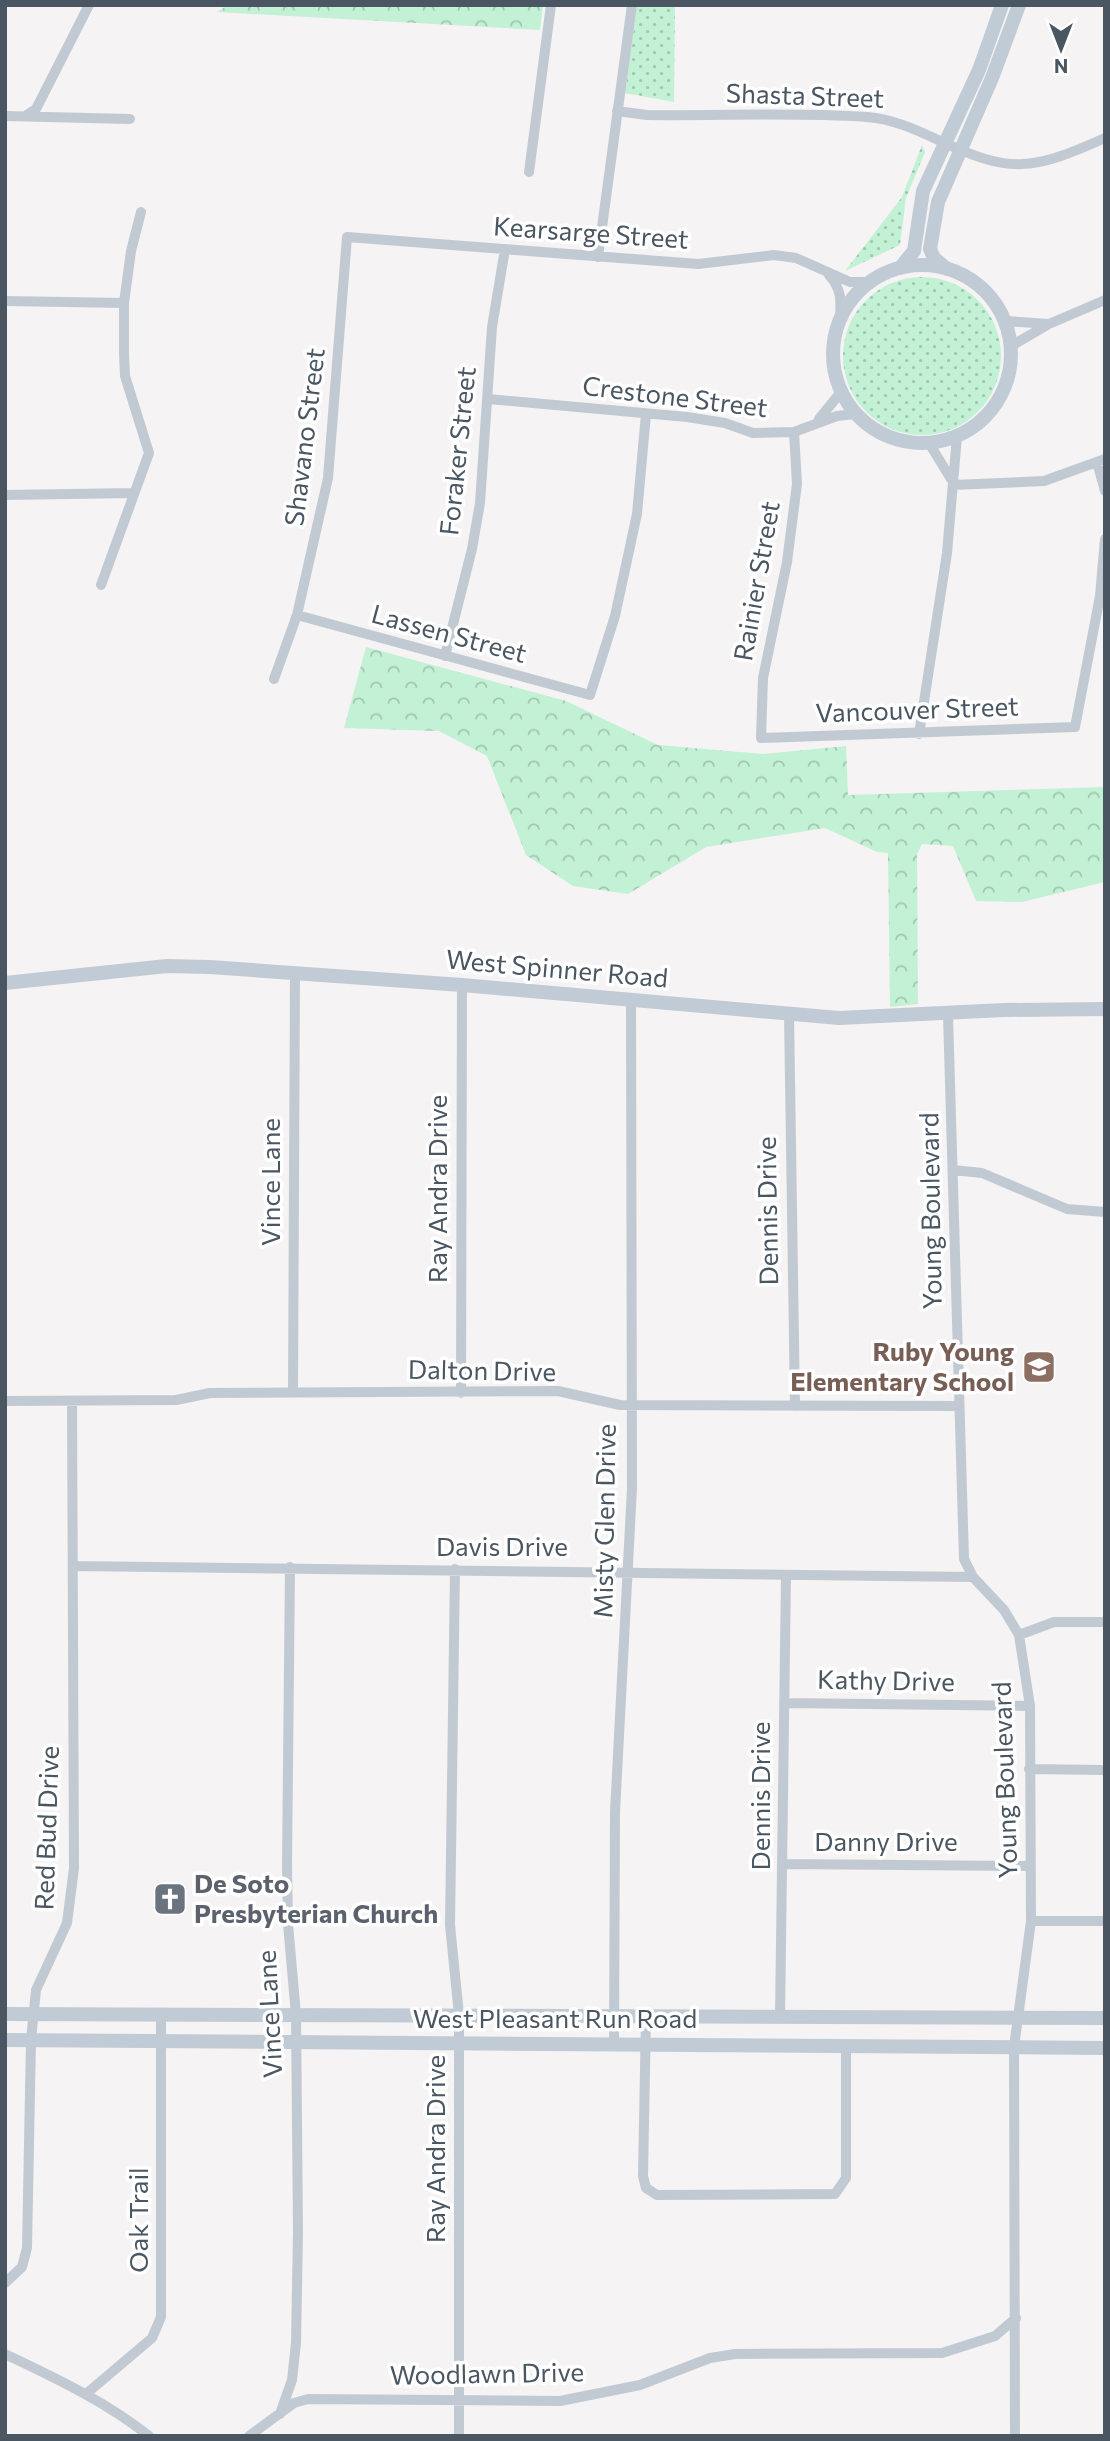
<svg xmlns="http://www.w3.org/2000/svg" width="1110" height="2441" viewBox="0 0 1110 2441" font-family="Commissioner,sans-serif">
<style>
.grass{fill:url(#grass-dots)}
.forest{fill:url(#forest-crowns)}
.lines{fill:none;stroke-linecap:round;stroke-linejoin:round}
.street{stroke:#c1cad2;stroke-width:10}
.secondary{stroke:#c1cbd6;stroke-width:14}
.labels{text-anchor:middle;stroke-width:7;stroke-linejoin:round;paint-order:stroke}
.street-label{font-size:26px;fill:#4a5661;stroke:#fff}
.education-label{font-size:26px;font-weight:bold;fill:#785e54;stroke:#fff;text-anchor:end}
.worship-label{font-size:26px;font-weight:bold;fill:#5b616d;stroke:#fff;text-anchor:start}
</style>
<defs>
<pattern id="grass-dots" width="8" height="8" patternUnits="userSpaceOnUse" patternTransform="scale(1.75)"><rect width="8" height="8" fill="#c3f1d5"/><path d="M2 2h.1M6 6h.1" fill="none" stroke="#a0c6b0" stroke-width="1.8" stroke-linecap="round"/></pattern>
<pattern id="forest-crowns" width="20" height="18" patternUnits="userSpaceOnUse" patternTransform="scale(1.75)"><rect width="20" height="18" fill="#c3f1d5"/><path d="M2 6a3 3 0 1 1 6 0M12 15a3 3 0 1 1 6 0" fill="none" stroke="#a0c6b0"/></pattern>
</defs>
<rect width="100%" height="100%" fill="#f5f3f3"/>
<!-- grass -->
<path class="grass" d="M637 5H675L674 102 625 93Z
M922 145 925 152 906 198 900 245 845 271 902 197Z
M843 356a79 79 0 1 1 158 0a79 79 0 1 1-158 0Z"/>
<!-- forest -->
<path class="forest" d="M228 5H543L540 30 217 12Z
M366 647 566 701 658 745 763 754 846 746 848 795 1105 787V882L1022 902 976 901 953 846 922 844 917 854 918 1004 890 1007 888 853 877 852 825 828 706 847 628 894 573 886 526 855 487 756 439 731 344 728Z"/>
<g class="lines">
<!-- street -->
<path class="street" d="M617 111 647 115C720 116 794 112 867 117 892 119 915 129 938 140 1011 174 1031 171 1105 138
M27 115 36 109 89 5
M5 116 130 119
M529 172 551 5
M598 257 632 5
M829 275C842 289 841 301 840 319
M5 301 124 303
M1005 321 1049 324
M1011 346 1049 324 1105 300
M488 399 687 417 725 423 753 433 794 432 837 416 856 414
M819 419 841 392
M794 432 797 484 787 562 763 678 761 738 1075 727 1100 596 1105 539
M929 443 951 479
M1097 462 1105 491
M953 485 1044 481 1105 459
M5 495 134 493
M101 585 149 453 125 376 124 354V303L131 251 141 212
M297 615 590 695 615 616 637 514 646 414
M445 656 472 549 480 503 492 327 505 249
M274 679 297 615 328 478 347 237 698 264 774 255 796 258 850 282H870
M919 734 947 553 957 436
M789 1014 795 1406
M948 1015 964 1559 973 1577 1004 1610 1019 1635 1030 1706 1031 1921 1014 2047 1015 2436
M953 1170 982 1173 1067 1209 1105 1212
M293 1392 295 972
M461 1393 462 985
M5 1401 176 1400 210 1393 558 1391 620 1405 957 1406
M73 1566 973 1577
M455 1569 450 1925 459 2015V2436
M1019 1635 1054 1622H1105
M784 1703 1030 1706
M1029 1769 1105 1770
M784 1864 1030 1866
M1031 1921H1105
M646 2016 643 2176 646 2188 657 2195 835 2194 846 2178V2046
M780 2016 786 1575
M614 2044 615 1812 632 1488 631 1000
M5 2283 22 2267 27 2248 31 2040 36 1990 67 1923 74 1868 72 1401
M5 2354C55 2378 105 2401 149 2436
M86 2394 152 2338 161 2317V2014
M280 2414 292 2380 296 2343 298 2232 296 2015 288 1924 287 1865 290 1567
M249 2436 294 2403 308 2399 560 2401 640 2385 710 2358 735 2354 942 2353 995 2336 1016 2318"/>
<!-- secondary -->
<path class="secondary" d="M833 354a89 89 0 1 1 178 0a89 89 0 1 1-178 0Z
M900 268 914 251 923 191 979 70 1002 5
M947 269 934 258 930 249 938 202 992 78 1019 5
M5 983 167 966 210 967 462 985 839 1018 1004 1010 1105 1009
M5 2014 1105 2018
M5 2040 1105 2048"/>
</g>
<!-- icons -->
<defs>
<symbol id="school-square" viewBox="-11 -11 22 22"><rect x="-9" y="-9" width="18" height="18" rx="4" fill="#8d6e63" stroke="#fff"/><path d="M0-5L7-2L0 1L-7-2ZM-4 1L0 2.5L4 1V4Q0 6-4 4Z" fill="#fff"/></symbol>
<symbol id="church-square" viewBox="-11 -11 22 22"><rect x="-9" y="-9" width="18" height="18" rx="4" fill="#6b7280" stroke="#fff"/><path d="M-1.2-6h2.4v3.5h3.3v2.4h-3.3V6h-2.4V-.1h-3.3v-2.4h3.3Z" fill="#fff"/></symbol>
</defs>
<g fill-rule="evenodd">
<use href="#school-square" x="1020" y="1348" width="38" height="38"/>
<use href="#church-square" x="151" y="1880" width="38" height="38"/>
</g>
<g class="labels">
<!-- street labels -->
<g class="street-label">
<text transform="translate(805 96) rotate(2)" y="9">Shasta Street</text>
<text transform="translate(591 233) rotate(4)" y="9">Kearsarge Street</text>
<text transform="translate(675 397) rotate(7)" y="9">Crestone Street</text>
<text transform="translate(305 437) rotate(-83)" y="9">Shavano Street</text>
<text transform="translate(458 451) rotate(-84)" y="9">Foraker Street</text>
<text transform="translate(757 581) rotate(-80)" y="9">Rainier Street</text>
<text transform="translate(449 634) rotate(15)" y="9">Lassen Street</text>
<text transform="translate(917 710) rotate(-2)" y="9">Vancouver Street</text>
<text transform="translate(557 969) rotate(5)" y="9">West Spinner Road</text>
<text transform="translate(271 1182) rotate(-90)" y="9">Vince Lane</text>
<text transform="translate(438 1189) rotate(-90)" y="9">Ray Andra Drive</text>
<text transform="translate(768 1211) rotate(-91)" y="9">Dennis Drive</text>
<text transform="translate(931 1211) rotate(-91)" y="9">Young Boulevard</text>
<text transform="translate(482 1371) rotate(1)" y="9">Dalton Drive</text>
<text transform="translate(605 1521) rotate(-89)" y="9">Misty Glen Drive</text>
<text x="502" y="1556">Davis Drive</text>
<text transform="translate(886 1681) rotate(1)" y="9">Kathy Drive</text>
<text transform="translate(1005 1780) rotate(-92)" y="9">Young Boulevard</text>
<text transform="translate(761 1796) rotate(-90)" y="9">Dennis Drive</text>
<text transform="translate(47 1828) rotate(-88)" y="9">Red Bud Drive</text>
<text x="886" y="1851">Danny Drive</text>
<text transform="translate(270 2014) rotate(-93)" y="9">Vince Lane</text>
<text x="555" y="2028">West Pleasant Run Road</text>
<text transform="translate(436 2149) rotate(-90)" y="9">Ray Andra Drive</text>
<text transform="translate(139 2220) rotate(-90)" y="9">Oak Trail</text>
<text transform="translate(487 2374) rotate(-1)" y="9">Woodlawn Drive</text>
</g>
<!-- education labels -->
<g class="education-label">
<text x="1014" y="1361">Ruby Young<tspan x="1014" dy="30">Elementary School</tspan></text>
</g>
<!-- worship labels -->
<g class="worship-label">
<text x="194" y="1893">De Soto<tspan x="194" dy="30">Presbyterian Church</tspan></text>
</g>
</g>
<!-- border -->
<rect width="1110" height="2441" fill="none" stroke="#4a5661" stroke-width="14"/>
<!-- north arrow -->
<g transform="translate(1061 49) rotate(180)" stroke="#ffffff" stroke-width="5" paint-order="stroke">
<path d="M0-5L12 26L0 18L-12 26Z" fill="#4a5661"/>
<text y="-10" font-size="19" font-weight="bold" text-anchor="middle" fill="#4a5661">N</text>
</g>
</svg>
